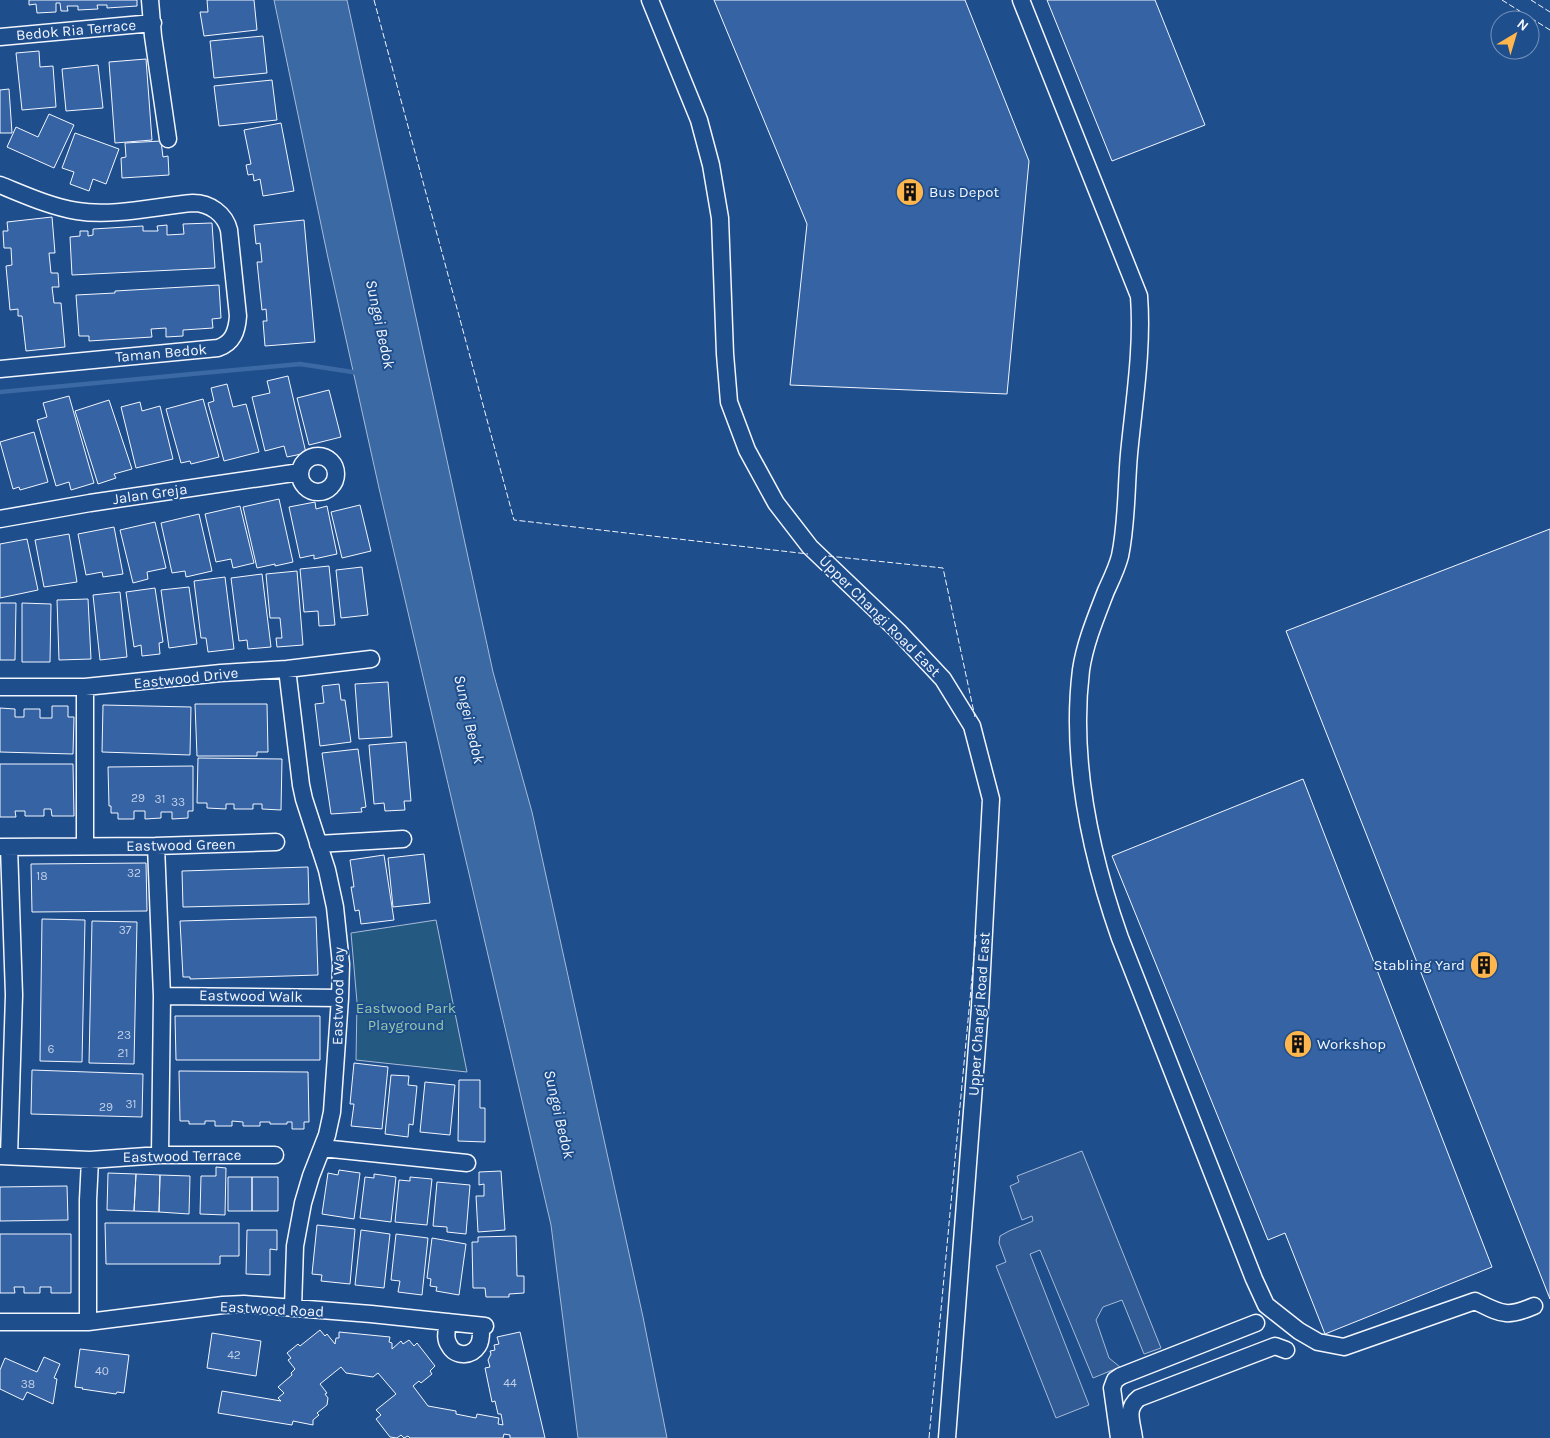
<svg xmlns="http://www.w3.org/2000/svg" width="1550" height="1438" viewBox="0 0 1550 1438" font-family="Karla,sans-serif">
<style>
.green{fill:#245a82;stroke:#a8bbd7}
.parking{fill:#305b95;stroke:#a8bbd7}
.water{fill:#3b69a3;stroke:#a8bbd7}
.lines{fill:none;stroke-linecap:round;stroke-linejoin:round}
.stream{stroke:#3b69a3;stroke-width:4.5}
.building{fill:#3563a3;stroke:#f2f6ff}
.minor-casing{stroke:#f2f6ff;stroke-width:19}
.minor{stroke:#1f4e8c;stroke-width:16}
.fence{stroke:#f2f6ff;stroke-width:1;stroke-dasharray:6 2.5;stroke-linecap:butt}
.labels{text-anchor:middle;stroke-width:4;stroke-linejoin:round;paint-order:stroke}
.number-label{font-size:12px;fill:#c3d1e8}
.street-label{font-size:15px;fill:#f2f6ff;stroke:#1f4e8c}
.poi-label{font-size:15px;fill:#f2f6ff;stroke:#1f4e8c;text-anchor:start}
.park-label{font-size:15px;fill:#97c8a6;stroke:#1f4e8c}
.water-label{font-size:16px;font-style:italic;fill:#f2f6ff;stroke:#1f4e8c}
</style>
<rect width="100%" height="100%" fill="#1f4e8c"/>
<!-- green -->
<path class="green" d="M436 920 467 1072 356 1060 357 1002 351 933Z"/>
<!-- parking -->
<path class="parking" d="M1082 1151 1161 1348 1144 1354 1122 1300 1103 1307 1096 1320 1109 1358 1120 1367 1093 1378 1040 1250 1030 1254 1089 1405 1056 1418 996 1266 1006 1262 999 1243 1000 1236 1009 1231 1033 1221 1032 1216 1022 1220 1010 1186 1019 1182 1017 1176Z"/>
<!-- water -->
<path class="water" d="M274 0H347L493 672 532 812 643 1317 667 1438H578L551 1225 379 488 328 258Z"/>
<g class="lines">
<!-- stream -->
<path class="stream" d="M0 392 300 364 359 373"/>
</g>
<!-- building -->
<path class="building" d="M29 0H137V6L107 8V5H97L98 9 78 10V6H67L68 11H61L60 3H56V12L37 13 36 4 29 5Z
M207 0H254L257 30 204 36 200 12H208Z
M714 0H965L1029 161 1007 394 790 385 807 224Z
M1047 0H1155L1205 125 1112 161Z
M263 36 267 73 214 78 210 41Z
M39 51 40 67 53 66 56 107 22 110 16 53Z
M146 59 152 140 115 143 109 62Z
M98 65 103 108 66 111 62 69Z
M272 80 277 120 219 126 214 86Z
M9 89 12 133H0V90Z
M49 114 74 125 54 168 7 147 16 127 38 137Z
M281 123 294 191 263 196 260 179 254 181 253 174 248 175 246 165 251 164 244 130Z
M75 133 119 149 106 184 93 179 89 191 70 184 74 172 62 168Z
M161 141 163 157 168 156 169 175 122 178 121 158 126 157 125 143Z
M52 217 55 253H49L51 273H58L59 287H52L54 303H61L65 347 26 351 22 316H18V309L10 310 6 266 12 265 11 248H4L3 231H8L7 222Z
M304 220 315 342 265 346 263 321H267L266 309 262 310 257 262H262L260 243 256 244 254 225Z
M212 223 215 268 72 275 70 237 80 236V231H88V236L93 235V229L143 226V231H158L157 226 167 225V235L184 234 183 224Z
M219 285 221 318 212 319 213 328 183 330V336L166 337V328L151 329 152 337 89 341V336H79L76 295 115 293V291Z
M288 376 306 453 287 457 284 446 265 451 252 397 270 393 267 381Z
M227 384 233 407 246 404 259 452 224 461 208 403 214 401 211 388Z
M329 390 341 437 309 445 297 398Z
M69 396 94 483 71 490 69 482 56 486 37 420 47 417 43 403Z
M203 399 219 457 191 464 190 461 181 463 166 409Z
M109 400 132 469 114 474 116 478 98 484 75 411Z
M140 402 142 411 160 406 173 459 136 468 121 407Z
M34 432 48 482 20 490 19 487 13 489 0 442Z
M279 499 293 562 275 566V564L257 568 243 507Z
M315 502 316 509 327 506 337 554 314 559V555L300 558 289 507Z
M360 505 371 551 342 558 331 512Z
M240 506 254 563 233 568 231 559 216 562 205 514Z
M199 514 212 571 186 577 185 571 172 573 161 523Z
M155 522 166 568 147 572 148 579 133 583 120 530Z
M114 527 123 574 103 577 102 572 86 575 78 534Z
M1550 529V1299L1286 631Z
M69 534 77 582 44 587 35 540Z
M27 539 38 590 0 598V544Z
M329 566 335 625 319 626 318 611 304 612 300 569Z
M362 567 368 615 341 618 336 570Z
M297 571 303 645 277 647 276 638H282L280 618H270L266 574Z
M262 574 271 647 248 649 247 640 239 641 231 578Z
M225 577 234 649 208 652 206 638H201L194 581Z
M189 587 197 644 169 648 161 590Z
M155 588 163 642 159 643 160 654 142 656 141 645 134 647 126 592Z
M120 592 127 657 100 660 93 595Z
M88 599 91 659 59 660 57 600Z
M0 603H16L15 660H0Z
M22 603 51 604 50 662H22Z
M388 682 392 737 359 739 355 684Z
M339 684 341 700H345L351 742 320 746 315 704 324 703 322 686Z
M195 704H267L268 752H257V756H197Z
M103 705 191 707 190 755 102 752Z
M52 706H68V717H74L73 754 0 752V708L15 709V717H24V709H40V718H52Z
M406 742 411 801H404L405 810 385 811 384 803 374 804 369 745Z
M358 749 366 807 361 808 362 812 331 814 322 753Z
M198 758 282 759 281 810 262 809V804H253V809H234V804H226V809L207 808V803H197Z
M0 764H73L74 816H52L51 809H44V816H25V811H15L16 817H0Z
M193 766V811H188V818L172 819V812H161V818L145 819V811H134V819H118V813H111V806H109L108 767Z
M1303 779 1492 1267 1325 1334 1285 1233 1268 1240 1112 856Z
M424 854 430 903 393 907 388 858Z
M384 855 394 920 361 924 359 910 355 911 351 887H354L350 860Z
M146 863 147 911 32 912 31 864Z
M308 867 309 904 183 907 182 871Z
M316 917 318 975 190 979V977H183L180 921Z
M42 919 85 920 82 1062 40 1061Z
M92 921 137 922 134 1064 89 1063Z
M175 1016H320V1060H176Z
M354 1063 388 1067 382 1129 351 1126 354 1104H350Z
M32 1070 143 1074 142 1117 31 1114Z
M179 1071 308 1072 309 1122H304V1129H292V1122H287V1124H270V1122H260V1126H243V1122L232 1121V1126H215V1121H205V1124H189V1121H180Z
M391 1075 409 1076 408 1085 417 1086 413 1125 409 1124 408 1137 385 1134Z
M459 1080H480V1108H485V1142L458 1141Z
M425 1082 455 1085 450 1135 420 1132Z
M216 1167 226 1168 225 1215 200 1214 201 1176H216Z
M339 1170 360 1173 354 1219 322 1214 328 1173 338 1175Z
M501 1171 505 1230 478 1232 476 1196H484V1184L479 1185V1172Z
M108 1173 136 1174 134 1211 107 1210Z
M136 1174 160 1175 159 1212 134 1211Z
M374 1174 396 1177 391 1222 360 1218 365 1177 374 1178Z
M160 1175 190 1176 189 1214 159 1212Z
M228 1177H252V1211H228Z
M252 1177H278V1211H252Z
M410 1177 432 1179 427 1225 395 1222 399 1180 410 1181Z
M437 1182 470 1185 466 1234 447 1232V1227L433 1226Z
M67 1186 68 1220 0 1221V1187Z
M105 1223H239V1256H220V1264H106Z
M317 1225 355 1229 350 1284 321 1281 322 1275 312 1274Z
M247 1230H277V1250L270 1249V1275L246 1274Z
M361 1230 390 1234 384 1288 355 1285Z
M0 1234H71V1293H51V1287H40V1293H24V1287H14L15 1293H0Z
M396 1234 428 1238 422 1295 398 1292 400 1281 391 1280Z
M516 1236 517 1276H524V1293L509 1294V1297H486L485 1288H473L472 1242H478V1237Z
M432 1238 466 1244 459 1295 436 1291 437 1287 430 1286 431 1279 427 1278Z
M320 1330 325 1336 327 1334 335 1344 336 1338H339V1332L390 1337 389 1342 392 1343V1349L401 1341 403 1344 409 1340 414 1346 417 1343 435 1366 430 1371 432 1374 421 1383 419 1381 413 1386 428 1406 456 1411V1414L476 1418 477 1414 499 1418 498 1424 503 1425 501 1414H498L495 1401 492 1402 485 1368 490 1367 488 1360 491 1354 490 1351 495 1350 494 1345 499 1344 497 1337 520 1332 545 1438H510V1435L504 1434 503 1438H410L408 1436 404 1438 401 1435 397 1438 390 1437 376 1419 381 1415 376 1410 396 1394 378 1373 373 1377 346 1373 341 1367 320 1384 327 1393 325 1394 328 1398 327 1405 317 1413 319 1415 313 1420V1425L293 1421 292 1425 218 1413 222 1391 281 1401 278 1398 284 1393 278 1387 292 1375 291 1373 295 1369 288 1360 291 1358 287 1353 298 1344 300 1346Z
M212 1333 261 1341 256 1376 207 1368Z
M80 1349 129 1355 124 1393 117 1392 116 1394 82 1389 83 1388 75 1387Z
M44 1357 60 1364 54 1378 57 1379 53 1404 27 1392 23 1400 0 1389V1370L5 1358 37 1372Z"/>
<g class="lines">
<defs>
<path id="minor" d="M150 0 153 36 168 139
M650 0 699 120 711 165 720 218 725 354 729 402 747 450 776 503 810 547 898 631 943 679 972 726 991 799 980 1007 947 1438
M1021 0 1139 296C1143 348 1134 402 1129 454 1126 488 1127 523 1120 556 1117 568 1111 580 1106 591 1096 617 1085 643 1081 670 1070 760 1090 853 1120 938L1254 1279 1266 1305 1299 1331 1318 1342 1344 1347 1475 1301C1502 1314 1506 1318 1534 1306
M0 37 153 23
M0 185C25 195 51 207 77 211 114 217 157 206 193 203 210 203 225 214 229 230L238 316C237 331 233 343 218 348L0 369
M300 474a18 18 0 1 1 36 0a18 18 0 1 1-36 0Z
M0 519 90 503 300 472
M287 669 301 785 304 799 327 870 335 907 341 964 340 998 332 1112 327 1135 311 1176 303 1203 295 1246 293 1308
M0 687H85L221 673 287 669 371 659
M318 844 403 839
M85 846V687
M156 846 162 996 160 1155
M0 847 156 846 276 842
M162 996 340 998
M322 1148 467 1163
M0 1156 90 1160 160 1155H275
M9 1156 14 995 9 847
M0 1322H88L223 1305 244 1304 371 1314 485 1326
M88 1322V1200L90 1160
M448 1322C447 1330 444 1338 449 1345 455 1357 471 1357 478 1346 482 1340 481 1332 481 1326
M1119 1438 1112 1388 1115 1380 1121 1376 1256 1323
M1134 1438C1132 1422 1125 1409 1139 1398L1275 1346 1286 1350"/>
</defs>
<!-- minor casing -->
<use href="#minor" class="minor-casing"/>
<!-- minor -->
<use href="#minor" class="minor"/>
<!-- fence -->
<path class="fence" d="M374 0 514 520 808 554
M1502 0 1550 30
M1531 0 1550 12
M828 556 943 568 975 717
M929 1438 976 935"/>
</g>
<!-- icons -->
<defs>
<symbol id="building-disc" viewBox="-11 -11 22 22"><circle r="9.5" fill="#ffb74d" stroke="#1f4e8c"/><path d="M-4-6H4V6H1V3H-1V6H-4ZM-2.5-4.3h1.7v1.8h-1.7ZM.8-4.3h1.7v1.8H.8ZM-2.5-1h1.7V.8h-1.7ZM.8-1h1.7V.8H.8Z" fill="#111"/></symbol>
</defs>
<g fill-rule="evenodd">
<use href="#building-disc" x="894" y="176" width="32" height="32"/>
<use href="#building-disc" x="1468" y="949" width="32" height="32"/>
<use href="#building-disc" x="1282" y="1028" width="32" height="32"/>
</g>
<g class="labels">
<!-- number labels -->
<g class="number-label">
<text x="138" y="802">29</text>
<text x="160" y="803">31</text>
<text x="178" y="806">33</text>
<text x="134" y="877">32</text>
<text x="42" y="880">18</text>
<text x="125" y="934">37</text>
<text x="124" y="1039">23</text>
<text x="51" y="1053">6</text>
<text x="123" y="1057">21</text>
<text x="131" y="1108">31</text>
<text x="106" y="1111">29</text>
<text x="234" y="1359">42</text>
<text x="102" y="1375">40</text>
<text x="510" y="1387">44</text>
<text x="28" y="1388">38</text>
</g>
<!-- street labels -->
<g class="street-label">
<text transform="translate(76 30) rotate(-5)" y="5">Bedok Ria Terrace</text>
<text transform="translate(161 353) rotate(-5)" y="5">Taman Bedok</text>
<text transform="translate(150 494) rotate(-8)" y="5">Jalan Greja</text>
<text transform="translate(880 616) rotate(45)" y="5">Upper Changi Road East</text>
<text transform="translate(186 678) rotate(-6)" y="5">Eastwood Drive</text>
<text transform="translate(181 845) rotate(-1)" y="5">Eastwood Green</text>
<text transform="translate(251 996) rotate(1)" y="5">Eastwood Walk</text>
<text transform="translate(338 996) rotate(-89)" y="5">Eastwood Way</text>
<text transform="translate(979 1014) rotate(-86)" y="5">Upper Changi Road East</text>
<text transform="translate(182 1156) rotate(-1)" y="5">Eastwood Terrace</text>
<text transform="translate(272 1309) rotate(3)" y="5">Eastwood Road</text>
</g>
<!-- poi labels -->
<g class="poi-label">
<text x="929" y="197">Bus Depot</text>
<text x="1465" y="970" text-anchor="end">Stabling Yard</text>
<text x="1317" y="1049">Workshop</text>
</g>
<!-- park labels -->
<g class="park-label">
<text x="406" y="1013">Eastwood Park<tspan x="406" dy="17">Playground</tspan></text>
</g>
<!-- water labels -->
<g class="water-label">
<text transform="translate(381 324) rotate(78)" y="6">Sungei Bedok</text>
<text transform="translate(470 719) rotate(77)" y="6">Sungei Bedok</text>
<text transform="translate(560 1114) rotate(77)" y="6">Sungei Bedok</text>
</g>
</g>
<!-- north arrow -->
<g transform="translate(1515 35) rotate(38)"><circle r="24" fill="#1f4e8c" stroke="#7391ba"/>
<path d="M0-4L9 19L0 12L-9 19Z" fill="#ffb74d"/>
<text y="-8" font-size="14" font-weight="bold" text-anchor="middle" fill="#f2f6ff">N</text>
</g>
</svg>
